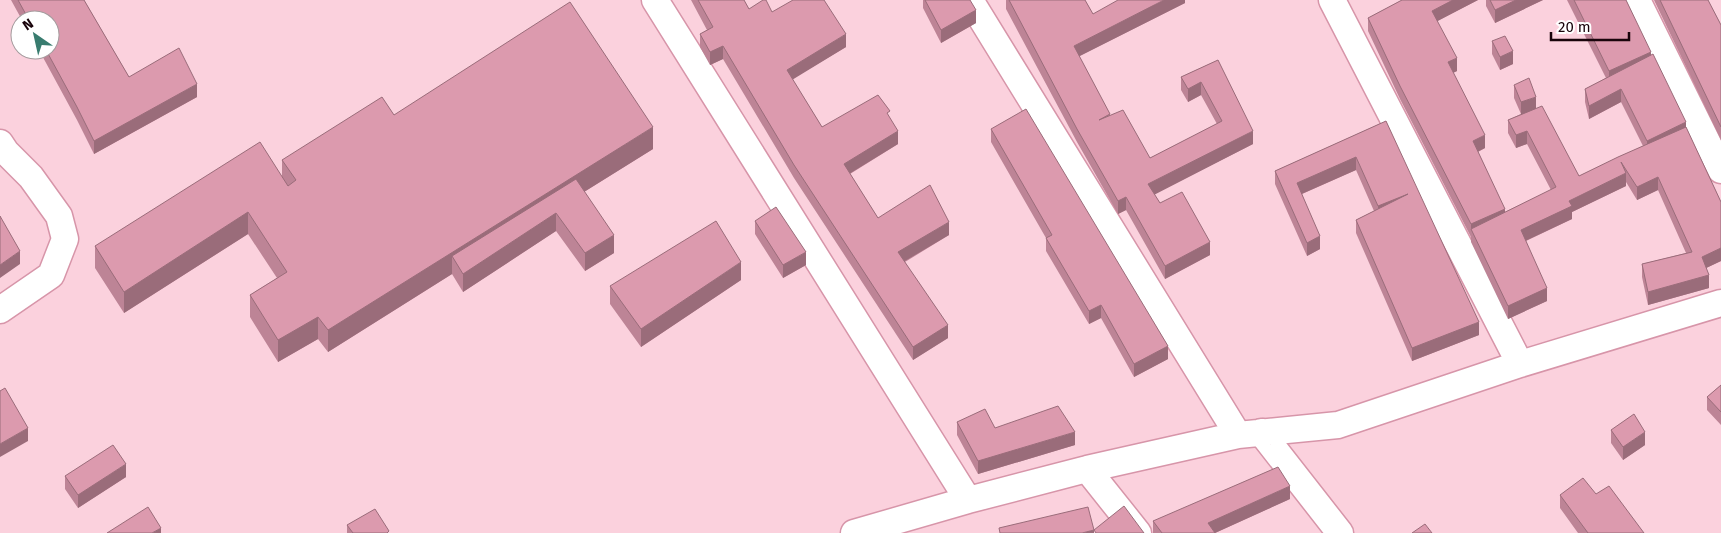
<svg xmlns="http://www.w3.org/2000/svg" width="1721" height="533" viewBox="0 0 1721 533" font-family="'Fira Sans',sans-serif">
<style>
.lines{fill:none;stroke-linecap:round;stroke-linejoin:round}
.street-casing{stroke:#d795a9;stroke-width:29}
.street{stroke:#fff;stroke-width:26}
.wall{fill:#bd8496}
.shaded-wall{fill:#9a6c7a}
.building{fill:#dc9aae;stroke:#9a6c7a}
</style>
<rect width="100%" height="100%" fill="#fbd1dd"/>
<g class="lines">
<defs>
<path id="street" d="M655 0 968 500
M970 0 1238 435
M1332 0 1520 364
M1637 0 1721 170
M0 143 6 152 31 177 59 216 65 239 51 275 0 310
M1261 432 1340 533
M1087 469 1138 533
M854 533 968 500 1087 469 1238 435 1338 425 1520 364 1721 303"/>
</defs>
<!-- street casing -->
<use href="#street" class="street-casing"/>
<!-- street -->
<use href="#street" class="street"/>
</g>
<!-- wall -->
<path class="wall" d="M11 0H84L129 77 197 97 94 154 77 120 39 50H50V20H22Z
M691 0H744L749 9 772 12 846 47 792 79 822 127 890 118 898 144 850 174 878 218 949 235 905 262 948 338 913 360 794 178 723 59 710 65 700 47V34L707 30Z
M923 0H970L976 23 941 43 923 8Z
M1006 0H1085L1093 14 1185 0V3L1079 56 1110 115 1150 158 1217 124 1201 95 1188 102 1181 90V77L1218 60 1253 144 1154 194 1160 203 1210 255 1165 279 1126 210 1118 214 1077 142 1006 9Z
M1402 0H1478L1437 21 1457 71 1453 73 1485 148 1478 152 1505 212 1551 190 1527 144 1516 148 1508 133V120L1521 114 1514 98V85L1536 108 1579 176 1643 146 1621 102 1589 119 1585 102V89L1606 78 1567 0H1626L1651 55 1686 127 1721 202V261L1706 268 1709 288 1648 305 1642 277V264L1686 253 1658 190 1637 200 1626 182V186L1572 212V219L1526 241 1547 301 1508 319 1471 242V237L1400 99 1368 31V18Z
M1486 0H1543L1495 23 1486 6Z
M1654 0H1708L1721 25V140Z
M1492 41 1513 64 1500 70 1492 54Z
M394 115 653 149 584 192 614 253 585 271 556 231 463 292 452 274 328 352 318 339 278 362 250 317V295L277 278 248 234 124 313 95 268V246L282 178V160Z
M1386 121 1479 335 1412 361 1356 233V220L1374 211 1356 170 1302 194 1320 249 1307 256 1275 184V171Z
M991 129 1168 359 1134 377 1101 318 1089 324 1046 251V238L991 142Z
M755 221 806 265 783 278 755 234Z
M741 280 641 347 610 304V286Z
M1721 385V425L1707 410V397Z
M957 422 995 428 1075 445 978 474 957 435Z
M1611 430 1645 445 1623 460 1611 443Z
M65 476 126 477 78 508 65 489Z
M1560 495 1644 533H1578L1560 508Z
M1290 499 1215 533H1153V521Z
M347 525 389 533H347Z"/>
<!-- shaded-wall -->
<path class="shaded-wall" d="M1164 0H1185V3L1074 59V46Z
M1453 0H1478L1432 24V11Z
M1516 0H1543L1495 23V10Z
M976 10V23L941 43V30Z
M846 34V47L787 83V70Z
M723 46V59L710 65V52Z
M1513 51V64L1500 70V57Z
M1651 52V65L1609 84V71Z
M1457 58V71L1448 75V62Z
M1201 82V95L1188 102V89Z
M197 84V97L94 154V141Z
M1621 89V102L1589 119V106Z
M1536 97V110L1521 115V102Z
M1686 122V135L1647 154V141Z
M653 127V149L460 269 452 256V274L328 352V330Z
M898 131V144L844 177V164Z
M1253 131V144L1148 198V184Z
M1527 131V144L1516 148V135Z
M1485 135V148L1473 154V141Z
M1356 157V170L1297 196V183Z
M1626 173V186L1572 212V219L1521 243V230L1569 201Z
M1658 177V190L1637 200V187Z
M1408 194 1378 219V206Z
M1126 197V210L1118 214V201Z
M1505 209V222L1471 229V237V224Z
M248 212V234L124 313V292Z
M556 213V231L463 292V274Z
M949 222V235L898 265V252Z
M614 235V253L585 271V253Z
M1320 236V249L1307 256V243Z
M1210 242V255L1165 279V266Z
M1721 248V261L1702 270V257Z
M20 251V264L0 278V265Z
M806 252V265L783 278V265Z
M741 262V280L641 347V329Z
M1709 275V288L1648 305V292Z
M1547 288V301L1508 319V306Z
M1101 305V318L1089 324V311Z
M318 317V339L278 362V340Z
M1479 322V335L1412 361V348Z
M948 325V338L913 360V347Z
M1168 346V359L1134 377V364Z
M28 428V441L0 457V444Z
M1075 432V445L978 474V461Z
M1645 432V445L1623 460V447Z
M126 464V477L78 508V495Z
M1290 486V499L1215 533 1208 523Z
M161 528V533H152Z
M1094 530V533H1082Z"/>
<!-- building -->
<path class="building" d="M18 0H84L129 77 179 48 197 84 94 141 77 107 46 50H50V20H29Z
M698 0H744L749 9 763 0H766L772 12 793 0H824L846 34 787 70 822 127 878 95 890 111 887 113 898 131 844 164 878 218 930 185 949 222 898 252 948 325 913 347 794 165 723 46 710 52 700 34 713 27Z
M925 0H970L976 10 941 30Z
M1009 0H1085L1093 14 1118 0H1164L1074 46 1110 114 1099 120 1123 110 1150 158 1222 121 1201 82 1188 89 1181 77 1218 60 1253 131 1148 184 1160 203 1182 192 1210 242 1165 266 1126 197 1118 201 1077 129Z
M1402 0H1453L1432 11 1457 58 1448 62 1485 135 1473 141 1505 209 1471 224 1400 86 1368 18Z
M1490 0H1516L1495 10Z
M1574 0H1626L1651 52 1609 71Z
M1660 0H1708L1721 25V127Z
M570 2 653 127 328 330 318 317 278 340 250 295 287 272 248 212 124 292 95 246 260 142 288 186 296 180 282 160 382 97 394 115Z
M1505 36 1513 51 1500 57 1492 41Z
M1653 54 1686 122 1647 141 1621 89 1589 106 1585 89Z
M1529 78 1536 97 1521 102 1514 85Z
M1542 106 1579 176 1618 157 1686 127 1721 202V248L1702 257 1709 275 1648 292 1642 264 1692 252 1658 177 1637 187 1621 162 1626 173 1569 201 1572 206 1521 230 1547 288 1508 306 1471 229 1556 187 1527 131 1516 135 1508 120Z
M1026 109 1168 346 1134 364 1101 305 1089 311 1046 238 1052 235 991 129Z
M1386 121 1479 322 1412 348 1356 220 1408 194 1378 206 1356 157 1297 183 1320 236 1307 243 1275 171Z
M576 179 614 235 585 253 556 213 463 274 452 256Z
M776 207 806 252 783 265 755 221Z
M0 216 20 251 0 265Z
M716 221 741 262 641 329 610 286Z
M1721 385V412L1707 397Z
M5 388 28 428 0 444V391Z
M1058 406 1075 432 978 461 957 422 985 409 995 428Z
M1634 414 1645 432 1623 447 1611 430Z
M113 445 126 464 78 495 65 476Z
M1278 467 1290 486 1208 523 1215 533H1162L1153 521Z
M1583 478 1596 494 1609 486 1644 533H1588L1560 495Z
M1124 506 1144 533H1096L1094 530Z
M148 507 161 528 152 533H107Z
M1088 507 1094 530 1082 533H1000L999 528Z
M375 509 389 531 387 533H353L347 525Z
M1425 524 1432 533H1412Z"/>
<!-- north arrow -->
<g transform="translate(35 35) rotate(326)"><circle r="24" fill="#ffffff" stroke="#a39b9d"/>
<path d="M0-4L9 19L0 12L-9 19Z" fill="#387c6f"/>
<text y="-8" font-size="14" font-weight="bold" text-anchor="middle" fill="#19040b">N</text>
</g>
<!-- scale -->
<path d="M1551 32v8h78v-8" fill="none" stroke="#19040b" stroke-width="2.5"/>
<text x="1558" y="32" font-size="15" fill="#19040b" stroke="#ffffff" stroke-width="4" paint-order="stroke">20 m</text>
</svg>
